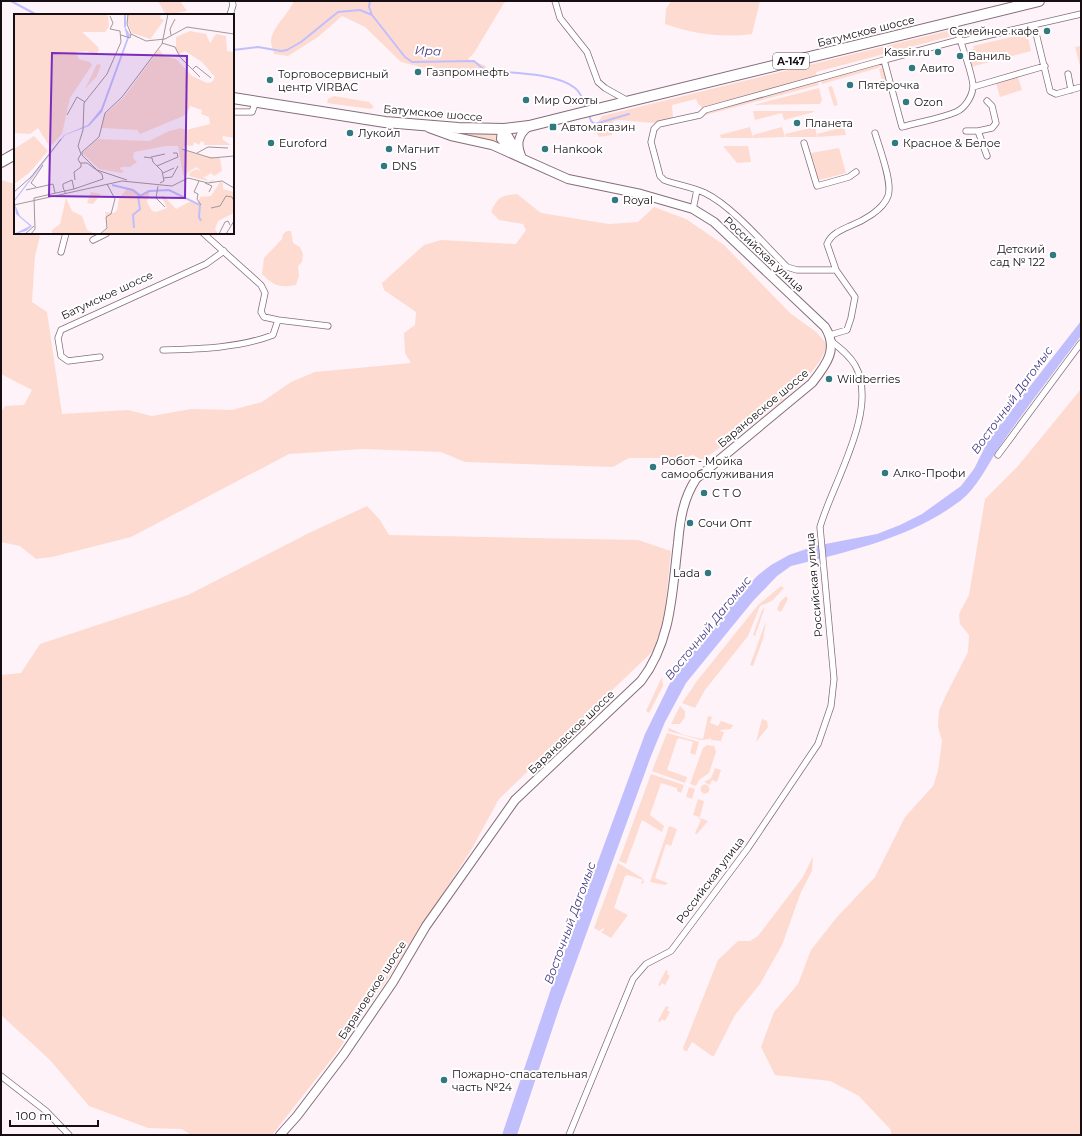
<svg xmlns="http://www.w3.org/2000/svg" width="1082" height="1136" viewBox="0 0 1082 1136" font-family="Montserrat,sans-serif">
<style>
.green{fill:#fddbd0}
.water{fill:#c1befe}
.lines{fill:none;stroke-linecap:round;stroke-linejoin:round}
.stream{stroke:#c1befe;stroke-width:2}
.street-casing{stroke:#856d7b;stroke-width:7}
.secondary-casing{stroke:#856d7b;stroke-width:10}
.highway-casing{stroke:#856d7b;stroke-width:12}
.street{stroke:#fff;stroke-width:5.5}
.secondary{stroke:#fff;stroke-width:8}
.highway{stroke:#fff;stroke-width:10}
.poi-dot{fill:#30797f;stroke:#fff;stroke-width:1.5}
.labels{text-anchor:middle;stroke-width:4;stroke-linejoin:round;paint-order:stroke}
.shield{fill:#fff;stroke:#5d565a;stroke-width:1}
.shield-label{font-size:10px;font-weight:bold;fill:#170e13}
.street-label{font-size:11px;fill:#170e13;stroke:#fff}
.poi-label{font-size:11px;fill:#170e13;stroke:#fff;text-anchor:start}
.water-label{font-size:12px;font-style:italic;fill:#453983;stroke:#fff}
.inset-river{fill:none;stroke:#c1befe;stroke-width:2}
.inset-road{fill:none;stroke:#a2979d;stroke-width:1}
.view{fill:#7b2cbf;fill-opacity:0.15;stroke:#7b2cbf;stroke-width:2}
.inset-edge{fill:none;stroke:#170e13;stroke-width:2}
</style>
<rect width="100%" height="100%" fill="#fef3f9"/>
<!-- green -->
<path class="green" d="M158 1H180L187 11 166 15Z
M294 1H508L504 3 474 53 468 59 486 66 485 72 481 76 429 69 401 62 365 27 342 16 318 37 288 56 274 54C273 50 271 45 271 41 271 29 289 13 294 1Z
M671 1H760L752 34C721 38 694 34 665 24L666 9Z
M947 31 952 36 816 72 817 78 704 109 698 104 696 99 672 105 673 118 653 123 620 120 613 121 612 135 599 137 594 129 602 116Z
M1027 33 1031 51 971 67 966 51 974 49 973 46Z
M1081 46V66H1080L1075 47Z
M882 63 883 65 878 68 822 84 821 81Z
M883 67 887 83 883 84 879 69Z
M1018 77 1022 90 1000 97 996 83Z
M818 82 819 85 705 115 703 114Z
M832 86 838 105 834 106 828 87Z
M819 88 822 100 820 104 753 105Z
M334 96 369 102 374 107 371 109 327 103 328 99Z
M753 111H814V112L784 120 782 113 755 120Z
M750 127 753 138H721L720 135Z
M782 127 785 137 753 138V135Z
M815 127 817 137H786L785 134Z
M844 127 846 135 818 137 817 134Z
M459 133 496 134V142L460 135Z
M723 146H748L751 162 737 163Z
M839 148 846 173 819 180 811 153Z
M1 180 15 184V233H38L40 236 35 256 32 302 47 312 62 414 128 410 152 416 191 409 232 410 262 402 291 382 315 372 411 363 405 353 404 333 415 325 416 312 384 290 382 283 424 245 441 240 516 244 526 230 523 224 499 220 491 212C497 198 501 195 517 194L541 213 609 224 638 222 654 207 686 219 724 245 790 313 816 332 827 344C822 379 732 440 702 460L693 455 684 458H629L613 467 465 462 441 452 363 449 289 454 131 537 52 557 36 559 20 546 1 542V412L5 406 24 405 32 390 1 374Z
M287 231H291L293 243 300 247 303 254 302 262 298 266 299 276 296 285C279 288 274 286 262 274L264 258 282 239 283 234Z
M1081 389V1135H891V1130L859 1096 830 1081 775 1075 761 1047 774 1012 798 984 811 950 837 917 875 877 905 817 933 786 938 771 942 741 938 727 939 711 945 697 968 652 969 635 960 624 959 614 969 595 985 499 1018 466Z
M367 506 380 520 389 535 638 540 671 551 664 620 653 651 499 799 470 852 384 984 334 1056 272 1135H191L182 1129 148 1128 89 1106 50 1060 1 1015V675L21 673 40 644 188 595 309 533Z
M781 586 784 588 772 601 760 606 748 636 705 690 695 708 682 703 697 681 758 605Z
M786 596 788 599 781 612 777 610 780 602Z
M765 607 755 636 753 635 762 610Z
M766 621 763 639 753 666 750 665Z
M662 677 663 686 649 713 646 711Z
M680 706 685 711V717L680 724H671Z
M708 716 712 717 710 723 718 726 721 721 733 725 731 729 721 730 720 731 724 732 721 741 711 740V737L710 739 701 740 668 731 669 728 684 735 703 739Z
M762 719 767 721 768 727 756 742Z
M667 733 699 742 695 755 690 753 693 742 679 738 677 740 667 770 687 777 685 783 652 771Z
M707 745 714 746 716 752 709 773 699 780 696 786 690 784 703 748Z
M715 768 721 770 717 782 712 780 710 785 704 782 711 778Z
M651 774 684 785 681 793 677 791V788L661 783 650 815 664 826 662 832 642 820 626 864 619 861Z
M700.5 789a4.5 4.5 0 1 1 9 0a4.5 4.5 0 1 1-9 0Z
M689 787 695 789 692 799 686 797Z
M698 799 704 801 700 817 693 815Z
M697 817 708 821 697 834 695 833 701 820Z
M669 826 677 829 671 846 666 844 655 878 668 883 665 885 650 882Z
M813 856 812 871 801 892 782 945 760 984 735 1015 714 1056H712L692 1042 687 1051H685L683 1048 718 960 738 941H750L758 936 803 877Z
M618 863 642 878 644 881 643 884 641 883 643 880 628 875 625 876 614 908 628 915 611 938 601 932 604 930V928L599 931 594 928Z
M666 970 668 971 667 974 670 976 665 985 662 983 660 986 658 985Z
M666 1006 669 1007 667 1010 670 1012 665 1021 662 1019 660 1022 658 1021Z"/>
<!-- water -->
<path class="water" d="M1081 321V336C1053 373 1024 411 998 449 987 466 977 488 960 501 911 538 850 551 791 566L777 576 753 601 686 683 665 722 651 756 560 1006 517 1135H502L552 986 645 734 672 679 682 665 737 598 757 576 771 565 789 555 815 546 877 534 900 525 922 514 961 486 974 469 989 439Z"/>
<g class="lines">
<!-- stream -->
<path class="stream" d="M11 1 37 15
M370 1 369 7 372 15
M233 50 258 47 281 51 287 50 301 42 338 12 360 10 372 15 405 57 412 62 474 61 482 68 489 71C512 73 556 73 575 88 581 92 584 102 586 109
M589 115 591 121 595 124 629 114"/>
<defs>
<path id="street" d="M555 1 560 18 587 52 598 82 605 88 628 101
M230 15 233 5 232 1
M954 22C958 34 974 78 973 87 972 97 965 108 956 112 939 119 919 122 902 127L884 60 959 40 964 41 1081 14
M1034 25 1050 91 1056 94 1081 87
M1068 74 1071 90
M973 87 1045 66
M233 112H252L256 101
M966 131H978L987 156
M978 131 992 128 996 123 992 106 987 101
M804 143 817 186 849 177 856 172
M693 209 697 190
M203 233 261 285 265 293 261 312 264 317 278 320 328 326
M93 240 107 233
M61 252 66 233
M836 270 827 244C831 234 841 230 850 226 863 221 883 210 888 196 893 183 879 147 875 133
M830 335 847 330 851 318 855 297 836 270H797L787 267C765 245 732 206 705 193 692 187 677 185 664 180L660 176 651 142 654 129 659 124 700 115 705 110 884 60
M163 350C198 349 240 348 273 335L278 320
M100 357 68 361 61 356 58 338 61 330 206 264 224 251
M998 455 1081 343
M1 1076 46 1111 69 1135
M569 1135 633 979 646 964 671 951 748 848 818 744 831 706 834 679 820 527C832 484 880 409 855 365 849 355 840 348 831 341"/>
<path id="secondary" d="M502 129 501 139 510 150
M504 129 518 153
M522 158C516 145 517 135 529 126
M280 1135 297 1116 344 1054 393 982 426 926 515 800 641 681C672 641 672 591 678 543 680 520 683 499 696 479L812 383C826 365 839 349 825 327L714 222 693 209 641 194 568 179 492 145 451 136 429 128"/>
<path id="highway" d="M233 98 385 122 458 128 504 129 529 126 577 114 1039 1
M1 162 15 154"/>
</defs>
<!-- street casing -->
<use href="#street" class="street-casing"/>
<!-- secondary casing -->
<use href="#secondary" class="secondary-casing"/>
<!-- highway casing -->
<use href="#highway" class="highway-casing"/>
<!-- street -->
<use href="#street" class="street"/>
<!-- secondary -->
<use href="#secondary" class="secondary"/>
<!-- highway -->
<use href="#highway" class="highway"/>
</g>
<!-- markers -->
<g class="poi-dot">
<circle cx="1047" cy="31" r="4"/>
<circle cx="938" cy="52" r="4"/>
<circle cx="960" cy="56" r="4"/>
<circle cx="912" cy="68" r="4"/>
<circle cx="418" cy="72" r="4"/>
<circle cx="270" cy="80" r="4"/>
<circle cx="850" cy="85" r="4"/>
<circle cx="526" cy="100" r="4"/>
<circle cx="906" cy="102" r="4"/>
<circle cx="797" cy="123" r="4"/>
<rect x="549" y="123" width="8" height="8" rx="2"/>
<circle cx="350" cy="133" r="4"/>
<circle cx="271" cy="143" r="4"/>
<circle cx="895" cy="143" r="4"/>
<circle cx="389" cy="149" r="4"/>
<circle cx="545" cy="149" r="4"/>
<circle cx="384" cy="166" r="4"/>
<circle cx="615" cy="200" r="4"/>
<circle cx="1053" cy="255" r="4"/>
<circle cx="829" cy="379" r="4"/>
<circle cx="653" cy="467" r="4"/>
<circle cx="885" cy="473" r="4"/>
<circle cx="704" cy="493" r="4"/>
<circle cx="690" cy="523" r="4"/>
<circle cx="708" cy="573" r="4"/>
<circle cx="444" cy="1080" r="4"/>
</g>
<g class="labels">
<!-- shield labels -->
<rect class="shield" x="773" y="53" width="36" height="16" rx="3"/>
<g class="shield-label">
<text x="791" y="65">А-147</text>
</g>
<!-- street labels -->
<g class="street-label">
<text transform="translate(866 31) rotate(-14)" y="4">Батумское шоссе</text>
<text transform="translate(433 113) rotate(5)" y="4">Батумское шоссе</text>
<text transform="translate(764 254) rotate(43)" y="4">Российская улица</text>
<text transform="translate(107 295) rotate(-25)" y="4">Батумское шоссе</text>
<text transform="translate(763 408) rotate(-40)" y="4">Барановское шоссе</text>
<text transform="translate(814 585) rotate(-95)" y="4">Российская улица</text>
<text transform="translate(571 732) rotate(-44)" y="4">Барановское шоссе</text>
<text transform="translate(710 880) rotate(-53)" y="4">Российская улица</text>
<text transform="translate(372 990) rotate(-57)" y="4">Барановское шоссе</text>
</g>
<!-- poi labels -->
<g class="poi-label">
<text x="1039" y="35" text-anchor="end">Семейное кафе</text>
<text x="930" y="56" text-anchor="end">Kassir.ru</text>
<text x="968" y="60">Ваниль</text>
<text x="920" y="72">Авито</text>
<text x="426" y="76">Газпромнефть</text>
<text x="278" y="78">Торговосервисный<tspan x="278" dy="13">центр VIRBAC</tspan></text>
<text x="858" y="89">Пятёрочка</text>
<text x="534" y="104">Мир Охоты</text>
<text x="914" y="106">Ozon</text>
<text x="805" y="127">Планета</text>
<text x="561" y="131">Автомагазин</text>
<text x="358" y="137">Лукойл</text>
<text x="279" y="147">Euroford</text>
<text x="903" y="147">Красное &amp; Белое</text>
<text x="397" y="153">Магнит</text>
<text x="553" y="153">Hankook</text>
<text x="392" y="170">DNS</text>
<text x="623" y="204">Royal</text>
<text x="1045" y="253" text-anchor="end">Детский<tspan x="1045" dy="13">сад № 122</tspan></text>
<text x="837" y="383">Wildberries</text>
<text x="661" y="465">Робот - Мойка<tspan x="661" dy="13">самообслуживания</tspan></text>
<text x="893" y="477">Алко-Профи</text>
<text x="712" y="497">С Т О</text>
<text x="698" y="527">Сочи Опт</text>
<text x="700" y="577" text-anchor="end">Lada</text>
<text x="452" y="1078">Пожарно-спасательная<tspan x="452" dy="13">часть №24</tspan></text>
</g>
<!-- water labels -->
<g class="water-label">
<text transform="translate(428 51) rotate(3)" y="4">Ира</text>
<text transform="translate(1012 400) rotate(-54)" y="4">Восточный Дагомыс</text>
<text transform="translate(708 628) rotate(-51)" y="4">Восточный Дагомыс</text>
<text transform="translate(570 923) rotate(-70)" y="4">Восточный Дагомыс</text>
</g>
</g>
<!-- overview -->
<g transform="translate(14 14)">
<rect width="220" height="220" fill="#fef3f9"/>
<path d="M0 0H91L94 2 95 12 91 18H68L84 33 85 37 80 41 73 37 62 38 65 45 76 48 78 51 56 84 48 120 36 133 24 114 16 120 0 119ZM114 0H147L146 4 150 6 137 24 140 26 118 19 113 7ZM176 17 192 20 196 29 202 20 212 22 213 37 220 38V124L209 122 208 125 217 131H190V128L187 127 185 131 180 128 179 132 172 131 168 135 189 142 206 144 208 157 200 162 197 159 191 163 188 162 195 167 201 166 198 168 175 162 176 158 183 155 187 158 183 153 174 158 172 161H169L164 132H152L120 138 119 144 123 148 116 153H107L106 155 110 157 108 159 85 155 68 139 84 125 135 127 155 117 167 114 172 116 196 110 195 103 187 100 188 96 176 92 173 100 167 103 126 120 123 116 88 114 90 101 110 83 145 35 150 42 162 45 178 62 193 69 198 68 201 63 188 48 171 37 165 40 162 36V23ZM83 50 87 51 83 62 71 75ZM20 122 34 137 15 159 0 170V135ZM206 168 209 169V175L220 178V199L204 207 201 215 204 220 88 219 94 213 91 198 100 199 103 196 105 184 112 176 111 174 121 176 128 181 136 177 133 188 138 197 142 198 153 194 147 182H150L162 195 175 188 184 189 186 183 197 182ZM77 178 87 180 79 190 73 189ZM52 184 58 197 68 202 73 216 82 220H38V216L46 210Z" fill="#fddbd0"/>
<path d="M110 11 116 21 88 98 75 112 51 121 0 188 6 202 18 212 12 217 0 220 16 212 2 200 0 186 50 121 74 111 87 95 113 24Z" fill="#c1befe"/>
<path class="inset-river" d="M111 13V0M98 171 119 176 126 182 135 177 155 176 186 191 185 203 187 207M120 214 119 201 126 195 124 182"/>
<path class="inset-road" d="M114 0 113 10 117 20 132 27 151 25 173 13 220 20M107 21 116 24 117 20M157 21 156 15 161 5M148 29 161 33 166 43 186 63M179 55 182 52 197 64M53 101 63 83 71 88M168 135 197 144 220 142M183 139 194 133 214 134M67 140 64 132 69 116 70 89 93 60 107 28 106 17 96 15 99 9 96 2M130 143 138 144 139 148 148 157 150 167 146 169M137 143 151 140M143 152 164 143 163 139H159M149 159 160 154M150 164 158 163 164 152M61 166 60 158 67 153V149M113 166 83 156 68 141V138L85 123 91 99 108 83 148 30 154 0M185 167 180 178 184 180 183 185 187 191M191 169 198 172 195 178M144 172 142 184 151 193M22 173 17 169 29 151M60 175 89 165 88 160 73 149H66L64 145 67 140M12 176 39 170 41 179M0 178 17 163 47 125M0 191 108 167 158 172 174 164 194 169 208 167 220 174M197 194 206 192 212 182 218 183 220 187M11 220 20 212M17 220 21 215 20 184 33 181 60 175 58 166 49 170V173L50 176 51 177V179M86 220 93 214 92 203 97 200 101 185 93 170M205 220 211 208 214 207 216 211M212 220 220 207"/>
<path class="view" d="M38 39 173 42 171 184 35 182Z"/>
<rect width="220" height="220" class="inset-edge"/>
</g>
<!-- border -->
<rect width="1082" height="1136" fill="none" stroke="#170e13" stroke-width="4"/>
<!-- scale -->
<path d="M10 1120v6h88v-6" fill="none" stroke="#170e13" stroke-width="2"/>
<text x="16" y="1120" font-size="12" fill="#170e13" stroke="#ffffff" stroke-width="3" paint-order="stroke">100 m</text>
</svg>
